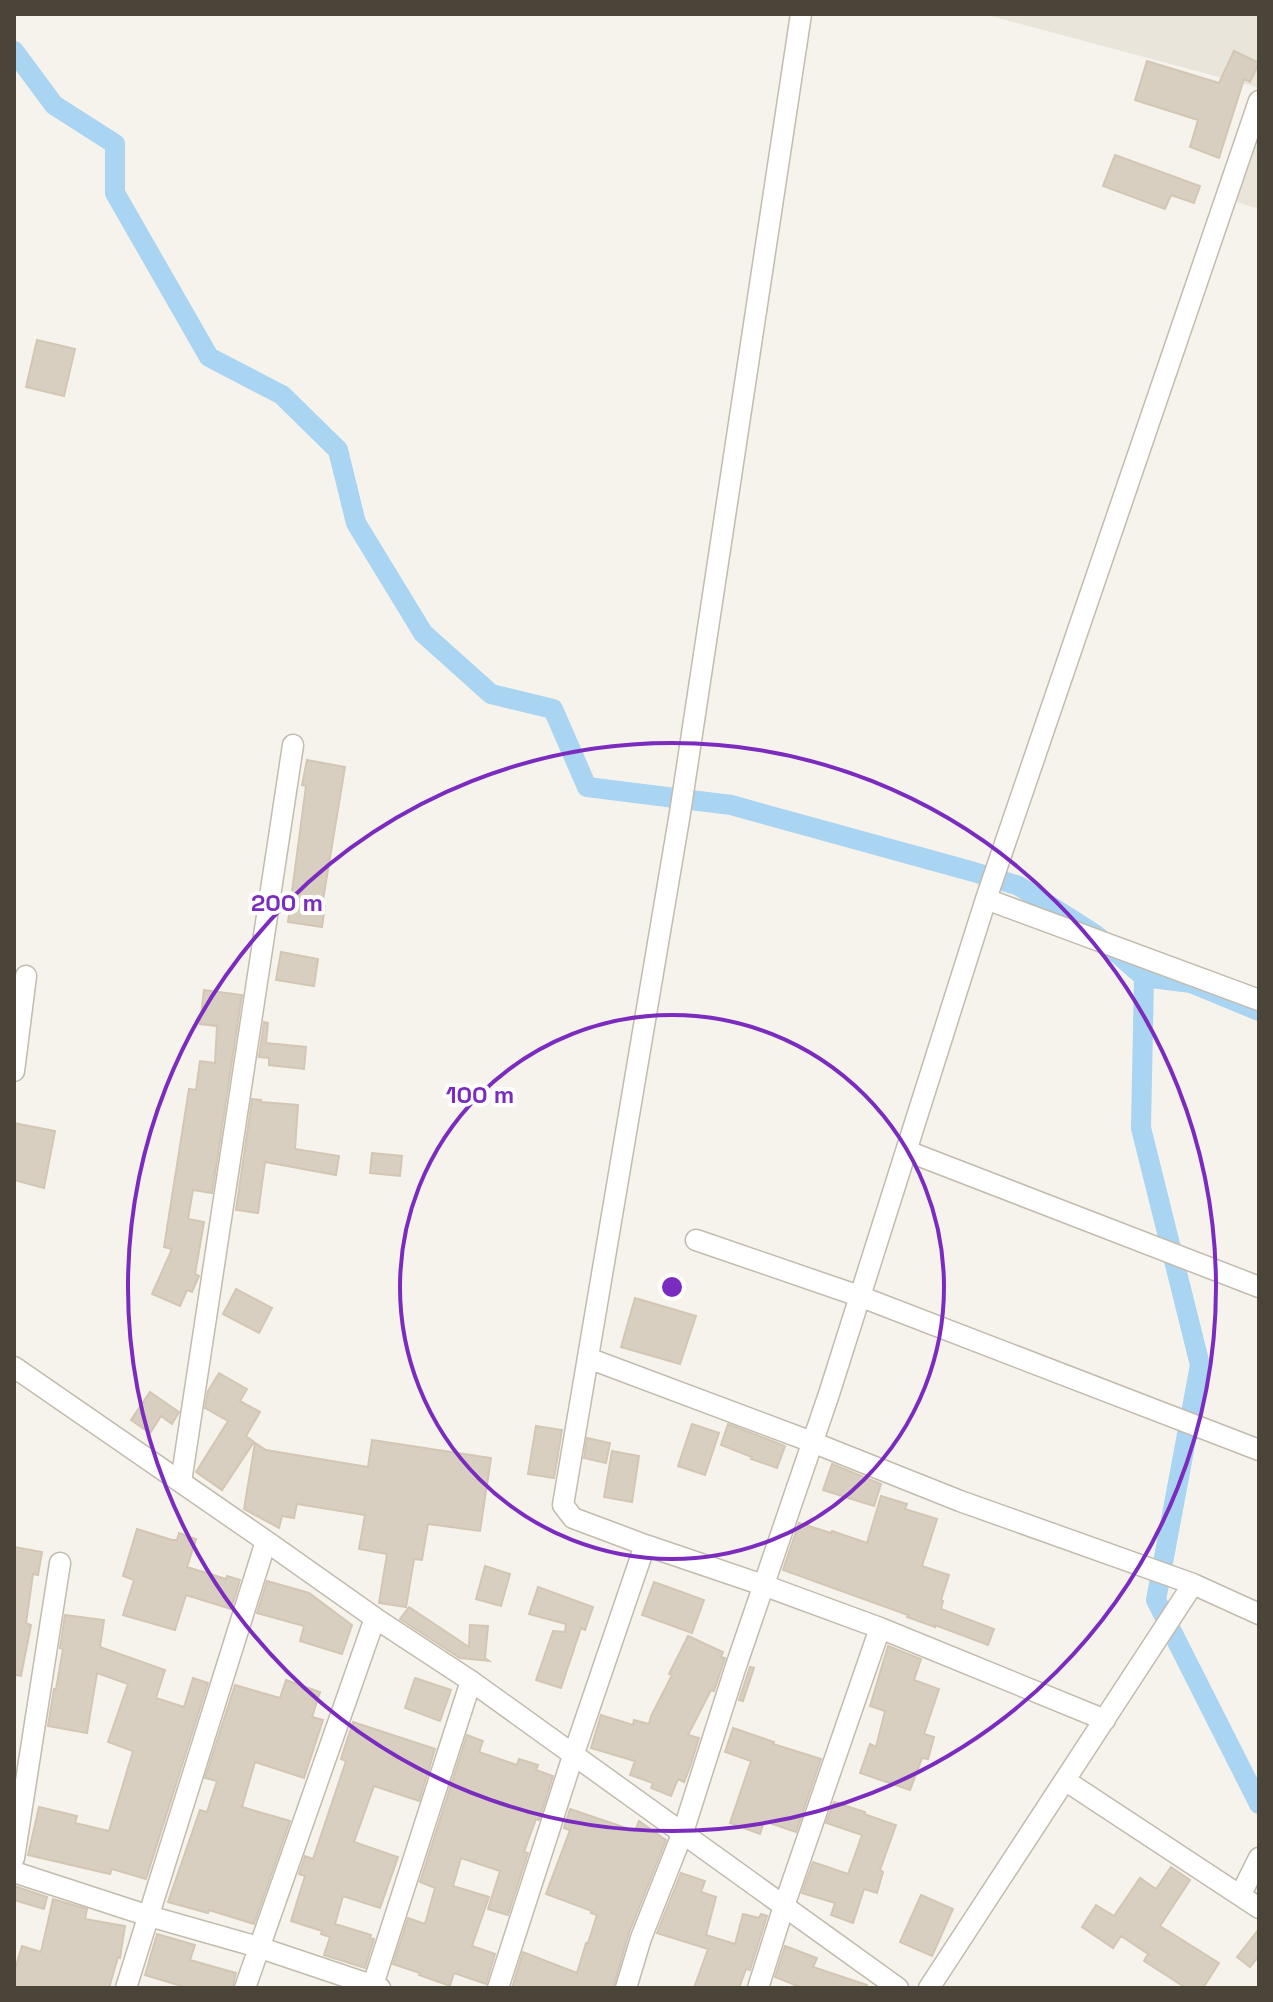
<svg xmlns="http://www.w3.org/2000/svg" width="1273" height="2002" viewBox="0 0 1273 2002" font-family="'Space Grotesk',sans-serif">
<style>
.residential{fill:#eae5da}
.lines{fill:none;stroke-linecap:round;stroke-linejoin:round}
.canal{stroke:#a9d4f2;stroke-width:20}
.building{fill:#d8cfc1;stroke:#d3c7b4;stroke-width:2}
.minor-casing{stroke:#c2bbae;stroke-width:23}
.minor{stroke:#fff;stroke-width:20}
.ring{fill:none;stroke:#7b2cbf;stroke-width:4}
.centre{fill:#7b2cbf;stroke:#fff;stroke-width:4}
.ring-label{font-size:24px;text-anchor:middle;font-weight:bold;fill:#7b2cbf;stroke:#fff;stroke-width:8;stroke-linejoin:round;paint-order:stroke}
</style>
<rect width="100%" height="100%" fill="#f6f3ec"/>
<!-- residential -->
<path class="residential" d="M983 14H1259V88L1249 85Z
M1259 121V209L1230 200Z"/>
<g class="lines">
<!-- canal -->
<path class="canal" d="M14 51 54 105 115 144V193L209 357 282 395 338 450 356 523 423 633 491 694 553 709 587 787 731 805 974 872 1019 886 1096 935 1144 977 1191 983 1259 1011
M1144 977 1141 1128 1200 1365 1156 1600 1259 1804"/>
</g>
<!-- building -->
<path class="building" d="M1234 51 1259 63 1250 82 1244 79 1219 158 1190 147 1198 120 1135 100 1147 61 1219 83Z
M1115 155 1200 186 1194 203 1171 195 1165 209 1103 186Z
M37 340 75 349 64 396 26 387Z
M307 760 345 767 322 906H325L322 927 288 922 306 786 302 785Z
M281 952 318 959 314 986 276 980Z
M204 990 242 995 212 1193 193 1190 188 1219 204 1222 195 1274 199 1276 192 1292 187 1290 180 1306 152 1294 172 1249 164 1247 189 1089 196 1090 200 1061 215 1063 217 1026 200 1024Z
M264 1022 268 1023 266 1043 306 1047 304 1069 269 1065V1058L259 1057Z
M252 1099 261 1100V1102L298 1105 295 1149 339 1156 336 1175 265 1162 258 1213 236 1210Z
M14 1123 55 1131 44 1188 14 1180Z
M372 1153 402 1156 400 1176 370 1173Z
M236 1289 272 1308 259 1333 223 1314Z
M635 1298 696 1316 680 1364 621 1347Z
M219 1373 247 1389 240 1401 260 1412 246 1436 254 1442 222 1490 196 1472 228 1421 205 1408 208 1391Z
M150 1392 179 1412 172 1424 161 1416 150 1433 131 1420Z
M692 1424 719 1433 705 1475 678 1466Z
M728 1424 785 1446 777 1468 751 1459 752 1457 721 1445Z
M536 1426 562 1430 554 1478 528 1474Z
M587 1438 610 1443 606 1463 584 1458Z
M372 1440 491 1458 480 1531 428 1524 422 1560 414 1559 406 1607 379 1603 387 1554 359 1549 365 1515 297 1504 294 1518 282 1516 279 1528 244 1509 255 1443 266 1450 368 1467Z
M612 1451 639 1456 632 1502 604 1497Z
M832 1464 881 1484 874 1506 823 1490Z
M881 1496 907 1504 905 1509 937 1519 922 1566 949 1575 941 1600 943 1601 941 1609 994 1629 988 1645 935 1625V1627L907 1617 908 1615 783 1570 799 1523 831 1533 832 1531 867 1543Z
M137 1529 172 1540H177L179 1533 196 1539 187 1567 226 1579 227 1576 240 1580 231 1609 186 1595 175 1630 123 1615 134 1580 123 1576Z
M14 1547 42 1552 38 1575 33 1574 26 1623 31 1625 21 1676 14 1675Z
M485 1566 510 1574 501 1606 476 1599Z
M267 1581 309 1593 352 1625 342 1654 300 1641 304 1626 257 1613Z
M654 1582 704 1600 692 1633 642 1615Z
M538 1587 593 1607 585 1630 581 1628 561 1688 536 1680 553 1631 565 1632 566 1624 529 1614Z
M409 1607 469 1647 470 1625 488 1626 485 1658 489 1661 460 1658 400 1619Z
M65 1615 104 1620 100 1647 165 1670 156 1698 184 1707 193 1678 208 1683 146 1879 112 1869 110 1874 28 1855 39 1807 77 1816 75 1823 109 1831 133 1751 108 1742 128 1684 97 1673 87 1733 48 1726 54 1689H56L63 1649 60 1648Z
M688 1636 723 1652 721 1657 725 1658 714 1691 711 1690 688 1735 699 1738 690 1767 684 1782 678 1779 671 1796 651 1788 653 1783 630 1775 635 1761 591 1748 601 1715 633 1725 634 1720 649 1724 651 1716 672 1675 669 1674Z
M888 1646 921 1659 914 1680 939 1689 924 1734 934 1737 928 1759 922 1758 910 1790 860 1773 870 1744 876 1747 885 1711 870 1706Z
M750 1667 754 1668 743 1701 739 1700Z
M415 1678 451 1690 440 1721 405 1708Z
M286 1680 320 1692 312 1717 323 1720 304 1778 255 1762 242 1807 290 1821 254 1924 209 1910 208 1913 168 1902 200 1810 207 1812 217 1781 205 1778 235 1685 280 1698Z
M353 1722 435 1749 419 1801 374 1786 354 1842 398 1857 380 1908 343 1896 335 1924 371 1935 370 1938 374 1939 365 1968 324 1955 330 1937 321 1934 322 1931 291 1921 305 1876 299 1874 305 1856 313 1859 346 1761 341 1759Z
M733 1728 774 1742 773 1744 821 1759 796 1832 764 1821 760 1834 730 1823 751 1761 725 1752Z
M467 1735 483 1741 479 1752 517 1765 519 1759 538 1765 536 1770 553 1776 539 1820 536 1819 524 1852 528 1853 508 1915 488 1909 500 1871 461 1858 453 1886 489 1897 472 1946 495 1954 486 1984 454 1973 450 1986 419 1975 420 1973 393 1964 408 1918 425 1924 435 1888 420 1882Z
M834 1802 865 1812 864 1814 896 1825 880 1870 883 1872 877 1893 864 1889 853 1923 831 1915 835 1903 802 1893 813 1862 848 1874 862 1835 826 1823Z
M570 1809 635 1831 639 1821 666 1840 629 1933 613 1988H512L523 1952 577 1973 586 1943H588L597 1915 591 1913 592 1911 546 1894 570 1830 564 1828Z
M1171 1867 1190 1880 1160 1926 1219 1963 1203 1988H1186L1144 1961 1148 1954 1121 1936 1113 1948 1082 1927 1096 1905 1114 1916 1140 1878 1156 1889Z
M681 1873 705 1881 701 1892 716 1897 706 1935 735 1944 743 1914 759 1918 761 1914 767 1916 750 1970 746 1969 739 1988H694L708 1949 657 1933Z
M14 1886 47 1897 44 1909 14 1900Z
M921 1895 953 1909 932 1956 900 1942Z
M53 1899 87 1909 85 1919 125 1926 120 1958 118 1957 109 1988H14V1973L22 1946 41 1952Z
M1259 1929V1956L1250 1967 1237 1957Z
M157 1934 195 1945 190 1960 236 1973 232 1988H188L145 1975Z
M785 1946 817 1958 813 1967 867 1985V1988H802L775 1977Z"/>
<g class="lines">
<defs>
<path id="minor" d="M801 14 680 813 563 1505 573 1518 645 1545 763 1585 880 1628 1105 1720
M986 899 1259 1000
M14 1071 26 976
M907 1151 1259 1287
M696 1240 859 1296 1259 1450
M588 1358 812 1442 960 1501 1193 1584 1259 1614
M14 1367 266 1541 375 1618 471 1681 898 1988
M181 1482 293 745
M1066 1781 1259 1908
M14 1858 60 1563
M14 1872 149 1916 258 1947 380 1988
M1241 1894 1259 1858
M126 1988 266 1541
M245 1988 375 1618
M372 1988 471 1681
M498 1988 573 1756 645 1545
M626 1988 641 1938 683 1832 735 1669 829 1394 986 899 1259 101
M758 1988 784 1906 880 1628
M929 1988 1193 1584"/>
</defs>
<!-- minor casing -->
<use href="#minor" class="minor-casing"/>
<!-- minor -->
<use href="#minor" class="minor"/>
</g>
<!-- distance rings -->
<g class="ring">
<circle cx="672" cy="1287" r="272"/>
<circle cx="672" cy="1287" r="544"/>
</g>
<circle cx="672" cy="1287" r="12" class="centre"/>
<g class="ring-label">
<text x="287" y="911">200 m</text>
<text x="480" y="1103">100 m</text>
</g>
<!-- border -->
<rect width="1273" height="2002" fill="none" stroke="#4b4439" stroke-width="32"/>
</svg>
